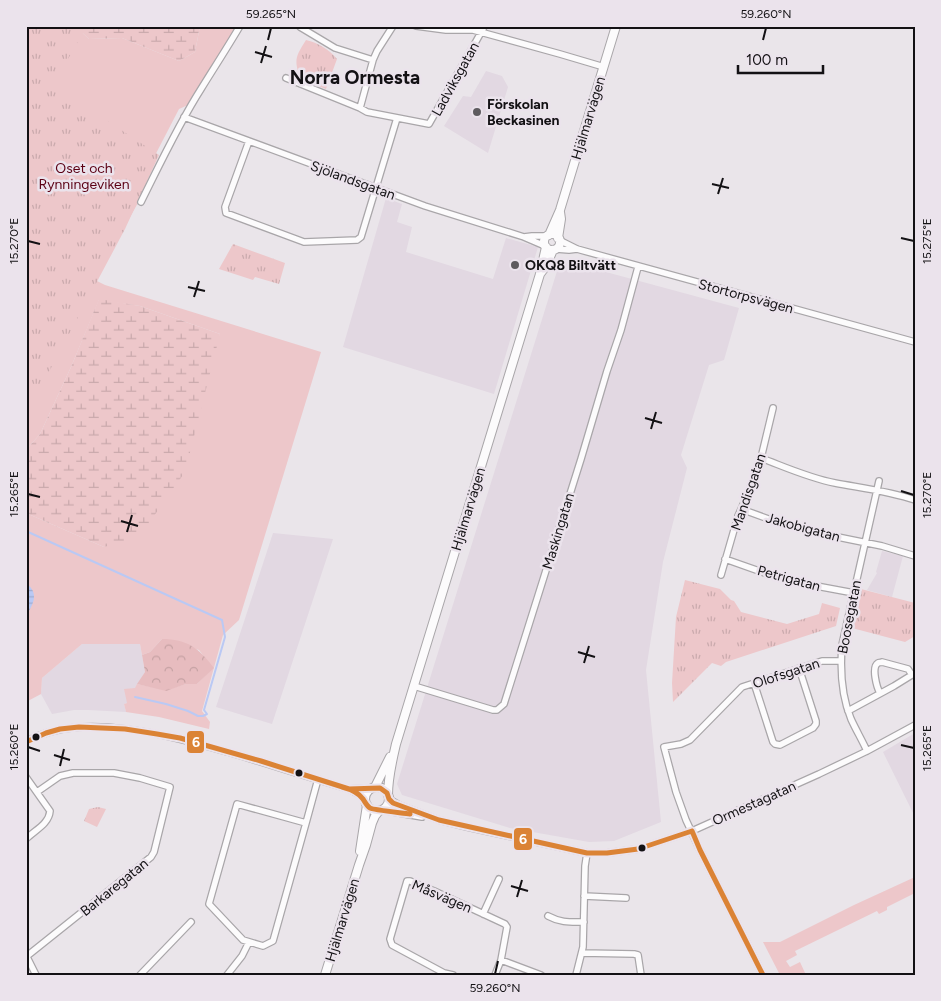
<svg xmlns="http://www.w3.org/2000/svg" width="941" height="1001" viewBox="0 0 941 1001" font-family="Figtree,sans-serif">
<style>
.built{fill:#e2d8e2}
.green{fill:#edc7ca}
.forest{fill:url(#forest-crowns)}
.wetland{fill:url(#wetland-marsh)}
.park{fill:url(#park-tufts)}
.water{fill:url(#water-rules)}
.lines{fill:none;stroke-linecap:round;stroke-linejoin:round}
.stream{stroke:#bac9f4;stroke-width:2}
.minor-casing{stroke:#a9a6a9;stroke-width:8}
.major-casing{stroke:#a9a6a9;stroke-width:10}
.minor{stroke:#fcfbfc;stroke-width:5.5}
.major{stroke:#fcfbfc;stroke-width:8}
.bus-1-casing{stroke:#ebe3ec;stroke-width:9}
.bus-1{stroke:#db8335;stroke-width:5}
.ticks{fill:none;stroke:#131114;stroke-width:2}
.poi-dot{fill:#5e5b5f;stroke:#ebe3ec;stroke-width:2}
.bus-dot{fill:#131114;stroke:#ebe3ec;stroke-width:2}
.labels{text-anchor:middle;stroke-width:5;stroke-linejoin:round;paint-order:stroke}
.street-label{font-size:14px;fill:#131114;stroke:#ebe3ec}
.poi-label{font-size:14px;font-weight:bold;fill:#131114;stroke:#ebe3ec;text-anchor:start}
.park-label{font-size:14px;fill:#5b0014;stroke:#ebe3ec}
.district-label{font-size:19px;font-weight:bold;fill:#131114;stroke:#ebe3ec}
.line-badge{stroke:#ebe3ec;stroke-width:2}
.badge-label{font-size:14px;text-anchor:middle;font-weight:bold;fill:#fff}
.neatline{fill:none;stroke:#131114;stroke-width:2}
.ticks-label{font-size:12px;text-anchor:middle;fill:#131114}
</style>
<defs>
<pattern id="forest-crowns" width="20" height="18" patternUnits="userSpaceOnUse" patternTransform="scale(1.25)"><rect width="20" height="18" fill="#e7bcbf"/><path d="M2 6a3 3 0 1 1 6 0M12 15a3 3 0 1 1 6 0" fill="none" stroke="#c5a1a3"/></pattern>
<pattern id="wetland-marsh" width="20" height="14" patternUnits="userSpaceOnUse" patternTransform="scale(1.25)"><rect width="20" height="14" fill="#edc7ca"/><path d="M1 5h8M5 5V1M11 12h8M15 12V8" fill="none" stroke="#caaaad"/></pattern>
<pattern id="park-tufts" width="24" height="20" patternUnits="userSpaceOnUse" patternTransform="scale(1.25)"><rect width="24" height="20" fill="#edc7ca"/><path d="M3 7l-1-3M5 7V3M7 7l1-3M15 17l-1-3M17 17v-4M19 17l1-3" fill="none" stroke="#caaaad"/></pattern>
<pattern id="water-rules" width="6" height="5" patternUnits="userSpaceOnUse" patternTransform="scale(1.25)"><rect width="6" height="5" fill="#bac9f4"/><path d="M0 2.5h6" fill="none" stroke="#9facd0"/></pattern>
</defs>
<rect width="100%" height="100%" fill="#eae5ea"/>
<!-- built -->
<path class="built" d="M486 71 502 76 508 87 488 153 444 126 463 96 471 97Z
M386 198 402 204 397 222 412 227 406 252 493 279 506 238 538 247 494 394 343 347Z
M569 262 739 308 724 360 709 365 681 455 687 468 663 562 646 670 661 822 614 841 589 842 510 828 402 795 397 784 558 268Z
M273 533 333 539 272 724 216 707Z
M882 551 903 556 892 597 867 590 877 573 876 572Z
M82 644H140L145 672 127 703 124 704 126 712 88 710H74L52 714 41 694 42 678Z
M915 733V817L883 752Z"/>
<!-- green -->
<path class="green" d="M26 26H75L89 39 122 38 179 61 195 52 200 26H238L188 105 179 109 135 194 139 201 95 280 105 285 321 352 239 620 223 635 202 711 210 722 209 729 159 717 126 712 124 704 127 703 124 689 135 688 137 684 166 690 186 684H197L213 668 199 650 162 639 150 652 142 655 140 644H82L42 678 41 694 26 702V513L104 547 220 334 140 306 99 300 71 367 40 434 26 450V375L42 149Z
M915 877V893L887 907V910L879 914 877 911 795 951 797 955 786 961 790 967 800 962 806 975H780L763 942H780L854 905Z"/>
<!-- forest -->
<path class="forest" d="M162 639C187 639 199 648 214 668L197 684H186L166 691 137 684 145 672 142 655 150 652Z"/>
<!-- wetland -->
<path class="wetland" d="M75 26H200L195 52 179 61 122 38 89 39Z
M99 299 140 306 220 334 185 472 139 537 104 547 26 513V450L40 434 71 367Z"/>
<!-- park -->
<path class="park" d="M26 26H87L53 85 159 155 125 229 26 415Z
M306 40C318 43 329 49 337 59L326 89 301 79C293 60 296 56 306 40Z
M233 244 285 263 279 284 255 277 253 280 219 269Z
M685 580 720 589 731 600 734 601 741 612 787 624 819 614 822 603 840 608 836 626 726 662 721 666 712 663 673 702 672 683 676 617Z
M861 589 915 603V636L905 642 852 628Z
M98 807 106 809 97 827 84 821 89 809Z"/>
<!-- water -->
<path class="water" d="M26 583C39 593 34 603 26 616Z"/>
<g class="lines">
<!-- stream -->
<path class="stream" d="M26 531 222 620 225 637 204 710 207 714 203 716H198L188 711 166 704 135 697"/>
<defs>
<path id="minor" d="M301 26 300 27 335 48 373 60
M416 26 446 30H473L560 54 604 67
M286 78 360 108 367 112 429 124 483 29 484 26
M360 108 373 60 377 51 393 26
M184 117 425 206 524 237 545 246
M249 141 225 207 226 213 304 242 357 240 361 237 397 118
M141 202C160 164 178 125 201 89 214 68 227 48 240 26
M524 237 532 236H547
M559 240 577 249 915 342
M556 249 569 250 577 249
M761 458C785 467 809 478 835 483 862 488 889 491 915 500
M741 509 774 521 813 532 882 546 915 556
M725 559 776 577 795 582 854 593
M721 575 738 516 747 496 761 458 773 408
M754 683 773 742 775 744 780 745 813 728 816 724V721L799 668
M414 686 493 710H497L504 704 581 459 607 371 621 330 638 267
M880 693C877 688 871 667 878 663 879 662 881 663 882 662L908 669 912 675
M848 711 894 686 915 673
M26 742C80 710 171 736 228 752 268 764 308 777 349 789L360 795 365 801
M867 751C862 740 856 730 851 719 841 695 840 671 842 645L879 481
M26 777 50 811C49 824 35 830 26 839
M351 789 372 788
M389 799 399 805 439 820 467 827 587 853H607L638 849 692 831 819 774 867 751 915 725
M382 810 422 817
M306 823 273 941 263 946 243 940 209 904 237 804 306 823 318 779
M584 896 626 898
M483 914 499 879
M548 916C561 923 570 922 584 922
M582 953 634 954 638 955 641 975
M26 955 36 975
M27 956 151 857 154 852 170 787 140 778 114 773H73L60 776 37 792
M501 960 541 975
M140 975 191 922
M227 975 242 956 249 942
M453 975 444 973 392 945 390 939 407 881H410L434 891 505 924 507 927 501 960 495 975
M576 975 583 947 585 866 587 853
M763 975 700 850 686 820 676 792 664 747 681 744 690 740 742 687 822 661H841"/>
<path id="major" d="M544 242a8 8 0 1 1 16 0a8 8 0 1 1-16 0Z
M549 235 560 210 616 26
M558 238 561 219 560 212
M540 274 546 266 553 250
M375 787 390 757
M365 799a12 12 0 1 1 24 0a12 12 0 1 1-24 0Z
M388 795C388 777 392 761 396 744L540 274 546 247
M360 851 367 805
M325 975 359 865 366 845 372 823 375 816 379 811"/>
</defs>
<!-- minor casing -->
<use href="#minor" class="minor-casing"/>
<!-- major casing -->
<use href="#major" class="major-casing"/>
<!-- minor -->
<use href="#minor" class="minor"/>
<!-- major -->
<use href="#major" class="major"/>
<defs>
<path id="bus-1" d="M26 742 46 733 60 729 79 727 125 729 157 734 180 738 261 761 349 789 380 788 387 793 389 799 393 803 439 820 587 853H607L638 849 692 831
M342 787C350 789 358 792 363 799 365 802 367 806 370 808 373 810 404 813 410 814
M692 831 700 850 763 975"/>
</defs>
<!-- bus-1 casing -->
<use href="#bus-1" class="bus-1-casing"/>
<!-- bus-1 -->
<use href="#bus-1" class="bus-1"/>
</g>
<!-- ticks -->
<path class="ticks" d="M268 40 271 28M763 40 766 28M255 52 272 57M261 63 266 46M712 184 729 188M718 194 723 178M901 238 914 241M28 241 40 244M188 287 205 291M194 297 199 281M645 418 662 423M651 429 656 412M901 491 914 495M28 494 40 497M121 521 138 526M127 532 132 515M578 652 595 657M584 663 589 646M901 745 914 748M28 747 40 751M54 755 70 760M60 766 64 749M511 886 528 891M517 897 522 880M495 974 498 961"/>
<!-- markers -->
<g class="poi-dot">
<circle cx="477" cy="112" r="5"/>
<circle cx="515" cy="265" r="5"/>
</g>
<g class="bus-dot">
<circle cx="36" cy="737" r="4.5"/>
<circle cx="299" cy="773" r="4.5"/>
<circle cx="642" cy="848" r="4.5"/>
</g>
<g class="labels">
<!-- street labels -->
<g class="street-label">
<text transform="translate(455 79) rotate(-61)" y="5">Ladviksgatan</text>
<text transform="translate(588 118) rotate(-73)" y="5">Hjälmarvägen</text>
<text transform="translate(353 180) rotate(20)" y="5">Sjölandsgatan</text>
<text transform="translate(746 296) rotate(15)" y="5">Stortorpsvägen</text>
<text transform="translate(748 492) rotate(-71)" y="5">Mandisgatan</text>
<text transform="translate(468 509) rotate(-73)" y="5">Hjälmarvägen</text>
<text transform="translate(803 527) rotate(15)" y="5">Jakobigatan</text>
<text transform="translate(558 531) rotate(-73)" y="5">Maskingatan</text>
<text transform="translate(789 578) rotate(15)" y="5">Petrigatan</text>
<text transform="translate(849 617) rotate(-79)" y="5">Boosegatan</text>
<text transform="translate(786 673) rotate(-18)" y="5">Olofsgatan</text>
<text transform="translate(754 803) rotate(-24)" y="5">Ormestagatan</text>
<text transform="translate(114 887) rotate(-39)" y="5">Barkaregatan</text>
<text transform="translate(442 896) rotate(23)" y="5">Måsvägen</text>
<text transform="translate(342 920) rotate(-73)" y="5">Hjälmarvägen</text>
</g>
<!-- poi labels -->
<g class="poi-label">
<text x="487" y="109">Förskolan<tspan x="487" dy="16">Beckasinen</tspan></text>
<text x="525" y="270">OKQ8 Biltvätt</text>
</g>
<!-- park labels -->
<g class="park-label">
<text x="84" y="173">Oset och<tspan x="84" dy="16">Rynningeviken</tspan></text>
</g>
<!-- district labels -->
<g class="district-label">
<text x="355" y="84">Norra Ormesta</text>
</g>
</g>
<g class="line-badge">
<rect x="186" y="730" width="19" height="24" rx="5" fill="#db8335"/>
<rect x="513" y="827" width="20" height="24" rx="5" fill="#db8335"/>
</g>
<g class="badge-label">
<text x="196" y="747">6</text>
<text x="523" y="844">6</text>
</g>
<!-- border -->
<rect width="941" height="1001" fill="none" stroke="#ebe3ec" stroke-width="55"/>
<!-- scale -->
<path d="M738 65v8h85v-8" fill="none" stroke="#131114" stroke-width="2.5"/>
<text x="746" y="65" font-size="15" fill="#131114" stroke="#ebe3ec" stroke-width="4" paint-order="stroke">100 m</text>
<rect x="28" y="28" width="886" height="946" class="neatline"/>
<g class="ticks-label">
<text x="271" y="18">59.265°N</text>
<text x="766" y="18">59.260°N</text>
<text transform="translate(14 241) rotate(-90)" y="4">15.270°E</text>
<text transform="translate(927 241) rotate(-90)" y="4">15.275°E</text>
<text transform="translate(14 494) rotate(-90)" y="4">15.265°E</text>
<text transform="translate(927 495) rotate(-90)" y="4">15.270°E</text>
<text transform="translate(14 747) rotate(-90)" y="4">15.260°E</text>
<text transform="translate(927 748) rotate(-90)" y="4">15.265°E</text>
<text x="495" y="992">59.260°N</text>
</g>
</svg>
